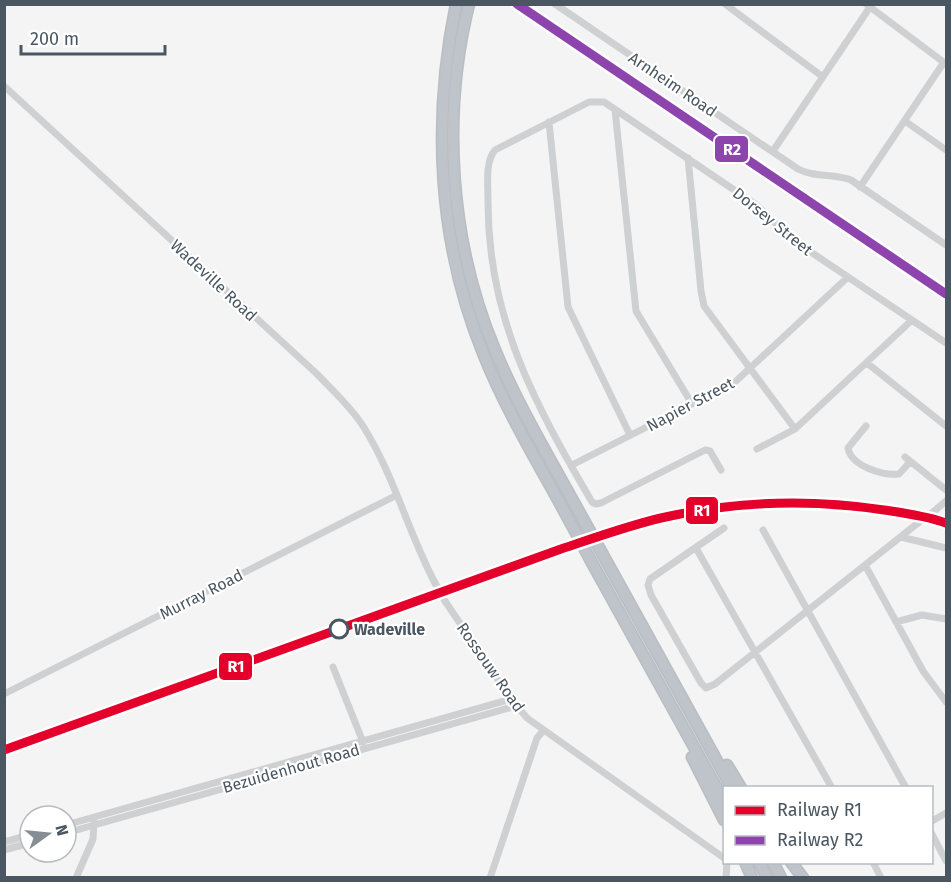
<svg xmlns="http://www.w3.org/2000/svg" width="951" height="882" viewBox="0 0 951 882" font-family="'Fira Sans',sans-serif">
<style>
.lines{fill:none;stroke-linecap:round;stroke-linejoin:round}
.highway-casing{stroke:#b9bec3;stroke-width:13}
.minor{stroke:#ced0d2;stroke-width:7}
.highway{stroke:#bec4c9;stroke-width:10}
.rail-casing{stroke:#c9cacc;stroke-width:4}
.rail{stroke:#fff;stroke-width:1.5;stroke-dasharray:4.5;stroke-linecap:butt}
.highway-bridge-casing{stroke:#b9bec3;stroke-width:13;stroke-linecap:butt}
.minor-bridge{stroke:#ced0d2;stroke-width:7}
.highway-bridge{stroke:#bec4c9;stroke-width:10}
.rail-1-casing{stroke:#fff;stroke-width:14}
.rail-2-casing{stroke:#fff;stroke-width:14}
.rail-1{stroke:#e4002b;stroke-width:9}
.rail-2{stroke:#8e44ad;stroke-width:9}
.stop-dot{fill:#fff;stroke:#4a5661;stroke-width:3}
.labels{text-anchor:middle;stroke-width:4.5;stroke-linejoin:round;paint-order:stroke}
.street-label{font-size:16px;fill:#4a5661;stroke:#fff}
.stop-label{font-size:16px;font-weight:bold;fill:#4a5661;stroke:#fff;text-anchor:start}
.line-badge{stroke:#fff;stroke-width:2}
.badge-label{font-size:16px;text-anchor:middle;font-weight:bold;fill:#fff}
</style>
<rect width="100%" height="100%" fill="#f4f4f4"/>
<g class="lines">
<defs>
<path id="highway" d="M456 4C432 121 438 242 483 353 506 411 540 466 570 522
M469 4C441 117 450 243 495 350 519 408 552 462 582 517
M603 555 732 788
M591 561 724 801
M692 757 724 820
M727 765 741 788
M745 862 752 878
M759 862 767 878
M773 862 781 878
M791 862 803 878"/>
</defs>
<!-- highway casing -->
<use href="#highway" class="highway-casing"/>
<!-- minor -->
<path class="minor" d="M555 4 798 169C815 178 834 173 851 180L946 245
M725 4 823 77
M866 4 946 64
M4 86 317 374C333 391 351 407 363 426 394 475 408 532 435 583
M615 110 636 311 692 404
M905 121 946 150
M549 122 568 307 630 435
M773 151 870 7
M688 158 701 291 704 306 795 429
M860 187 944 62
M867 363 946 426
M866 426 848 448C851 466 883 476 899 474L910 462
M757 449 795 429 912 320
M905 457 946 490
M572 465 735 382 848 277
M721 470 710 451 705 450 601 503 596 504 592 502C534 403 487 316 488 199 488 184 485 162 495 150L589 102H604L755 204 793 240 946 343
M932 513 946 501
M724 528 650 579 648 585 651 595 701 683 706 688 715 684 918 523
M763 530 906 788
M901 537 946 548
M696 548 832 788
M865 565 923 671 946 702
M445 601 511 699 527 718 724 858
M896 622 922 615 946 619
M333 667 363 742
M4 694 397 495
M932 821 946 813
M66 825 511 699
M66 833 516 706
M932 834 946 861
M4 842 30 835
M4 850 30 843
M873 862 881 878
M76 878 93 839 94 822
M490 878 537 738 543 731
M726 878 727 862"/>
<!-- highway -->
<use href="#highway" class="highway"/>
<defs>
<path id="rail" d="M523 4 946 291
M4 750 561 549C594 538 627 526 661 518 734 501 810 499 884 510 904 513 927 516 946 523"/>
</defs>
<!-- rail casing -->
<use href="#rail" class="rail-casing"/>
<!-- rail -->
<use href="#rail" class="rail"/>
<defs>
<path id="highway-bridge" d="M582 517 603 555
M570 522 591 561"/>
</defs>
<!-- highway-bridge casing -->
<use href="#highway-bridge" class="highway-bridge-casing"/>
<!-- minor-bridge -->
<path class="minor-bridge" d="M918 523 932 513
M435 583 445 601"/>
<!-- highway-bridge -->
<use href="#highway-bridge" class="highway-bridge"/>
<defs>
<path id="rail-1" d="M4 750 561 549C594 538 627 526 661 518 734 501 810 499 884 510 904 513 927 516 946 523"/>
<path id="rail-2" d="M517 4 946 294"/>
</defs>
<!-- rail-1 casing -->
<use href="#rail-1" class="rail-1-casing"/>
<!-- rail-2 casing -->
<use href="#rail-2" class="rail-2-casing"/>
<!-- rail-1 -->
<use href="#rail-1" class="rail-1"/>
<!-- rail-2 -->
<use href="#rail-2" class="rail-2"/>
</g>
<!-- markers -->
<circle class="stop-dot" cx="339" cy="629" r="9"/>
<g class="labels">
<!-- street labels -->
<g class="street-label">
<text transform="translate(673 84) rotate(34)" y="6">Arnheim Road</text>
<text transform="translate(773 221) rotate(39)" y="6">Dorsey Street</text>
<text transform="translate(214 280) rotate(43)" y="6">Wadeville Road</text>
<text transform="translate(690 404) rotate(-28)" y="6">Napier Street</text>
<text transform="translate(201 594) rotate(-27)" y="6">Murray Road</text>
<text transform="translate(491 667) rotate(55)" y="6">Rossouw Road</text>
<text transform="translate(291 768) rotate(-16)" y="6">Bezuidenhout Road</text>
</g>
<!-- stop labels -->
<g class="stop-label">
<text x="354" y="635">Wadeville</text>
</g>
</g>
<g class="line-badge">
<rect x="714" y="135" width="35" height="28" rx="6" fill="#8e44ad"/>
<rect x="685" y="496" width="34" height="29" rx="6" fill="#e4002b"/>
<rect x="218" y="652" width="35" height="29" rx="6" fill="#e4002b"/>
</g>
<g class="badge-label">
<text x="732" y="155">R2</text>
<text x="702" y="516">R1</text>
<text x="236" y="672">R1</text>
</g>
<!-- border -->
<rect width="951" height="882" fill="none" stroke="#4a5661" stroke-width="12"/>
<!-- legend -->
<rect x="723" y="786" width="210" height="78" fill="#ffffff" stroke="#b7bbc0" stroke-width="1.5"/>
<rect x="735" y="806" width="30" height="9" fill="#e4002b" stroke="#b7bbc0" stroke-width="1.5"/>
<text x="777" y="816" font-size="18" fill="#4a5661">Railway R1</text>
<rect x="735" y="836" width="30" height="9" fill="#8e44ad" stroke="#b7bbc0" stroke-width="1.5"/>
<text x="777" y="846" font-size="18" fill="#4a5661">Railway R2</text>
<!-- north arrow -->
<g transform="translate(48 834) rotate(75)"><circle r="28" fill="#ffffff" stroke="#b7bbc0" stroke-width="1.5"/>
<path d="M0-4.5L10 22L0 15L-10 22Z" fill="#868d94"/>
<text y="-9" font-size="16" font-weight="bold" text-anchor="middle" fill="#4a5661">N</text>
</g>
<!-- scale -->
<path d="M21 45v9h144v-9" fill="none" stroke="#4a5661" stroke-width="3"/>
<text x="30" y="45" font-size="18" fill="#4a5661" stroke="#ffffff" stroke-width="4.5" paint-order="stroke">200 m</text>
</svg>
